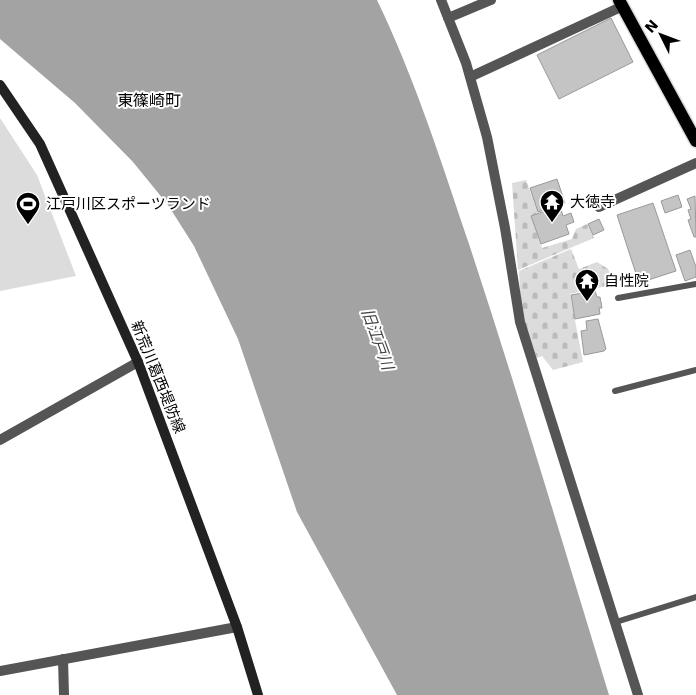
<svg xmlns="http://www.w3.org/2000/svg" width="696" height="695" viewBox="0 0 696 695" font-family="'DejaVu Sans','Noto Sans JP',sans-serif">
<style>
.cemetery{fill:url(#cemetery-stones)}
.park{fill:#dcdcdc}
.water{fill:#a3a3a3}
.building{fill:#c4c4c4;stroke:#999}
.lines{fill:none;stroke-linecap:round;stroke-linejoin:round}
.primary-casing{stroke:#dbdbdb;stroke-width:15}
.service{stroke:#555;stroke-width:6}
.minor{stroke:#555;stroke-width:10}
.tertiary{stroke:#555;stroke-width:10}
.secondary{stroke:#222;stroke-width:10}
.primary{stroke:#000;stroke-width:12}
.labels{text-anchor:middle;stroke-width:4;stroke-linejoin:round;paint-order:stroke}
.poi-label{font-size:15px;fill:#000;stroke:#fff;text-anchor:start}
.street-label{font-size:15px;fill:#000;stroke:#fff}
.neighbourhood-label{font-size:16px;fill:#000;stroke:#fff}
.water-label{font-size:16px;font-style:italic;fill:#444;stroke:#fff}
</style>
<defs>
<pattern id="cemetery-stones" width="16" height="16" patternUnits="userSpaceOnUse" patternTransform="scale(1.25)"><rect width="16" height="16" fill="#dcdcdc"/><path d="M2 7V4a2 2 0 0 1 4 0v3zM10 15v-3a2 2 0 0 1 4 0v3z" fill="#bbb"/></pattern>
</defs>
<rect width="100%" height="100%" fill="#fff"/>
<!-- cemetery -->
<path class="cemetery" d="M526 180 538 213 531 216 542 248 572 239 576 229 587 224 594 238 518 270 512 183Z
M571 249 579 269 597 262 608 269 615 284 570 294 583 362 553 370 542 356 537 358 521 313 519 271Z"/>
<!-- park -->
<path class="park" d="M0 118 37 175 76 276 0 291Z"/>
<!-- water -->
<path class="water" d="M0 0H377C415 79 441 161 469 244 518 393 563 544 609 695H397L297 512 238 339 194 246 168 205 133 162 75 103 0 39Z"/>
<!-- building -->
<path class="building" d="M611 18 633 62 559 99 537 55Z
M557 179 565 203 538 212 530 188Z
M678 195 682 207 665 213 661 201Z
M695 196 696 237H694L688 220 691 219 688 210 691 209 687 199Z
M653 203 676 271 639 283 617 215Z
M560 206 563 216 571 213 574 222 566 225 569 234 541 244 531 216Z
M599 219 604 230 593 235 588 224Z
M690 250 696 267V277L685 281 676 255Z
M595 291 597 297H600L602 308H599L600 314 575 319 571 295Z
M598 319 606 349 604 351 584 355 581 331 587 330 586 321Z"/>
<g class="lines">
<defs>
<path id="primary" d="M619 0 696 141"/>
</defs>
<!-- primary casing -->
<use href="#primary" class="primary-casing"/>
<!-- service -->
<path class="service" d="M618 298 696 284
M615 391 696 370
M616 622 696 597"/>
<!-- minor -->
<path class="minor" d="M441 0 466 63 487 137 505 228 520 322 638 695
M448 18 491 0
M470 77 623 6
M599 207 696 163
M0 440 138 362
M63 659 64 695"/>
<!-- tertiary -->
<path class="tertiary" d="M0 671 237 627"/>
<!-- secondary -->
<path class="secondary" d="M0 85 40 144 138 362 237 627 258 695"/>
<!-- primary -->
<use href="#primary" class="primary"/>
</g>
<!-- icons -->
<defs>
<symbol id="temple-pin" viewBox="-11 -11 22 30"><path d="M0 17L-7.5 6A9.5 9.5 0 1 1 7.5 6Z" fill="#000" stroke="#fff"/><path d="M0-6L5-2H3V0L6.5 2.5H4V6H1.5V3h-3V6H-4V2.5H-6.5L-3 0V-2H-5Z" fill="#fff"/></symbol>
<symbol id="stadium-pin" viewBox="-11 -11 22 30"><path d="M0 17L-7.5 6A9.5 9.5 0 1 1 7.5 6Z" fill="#000" stroke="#fff"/><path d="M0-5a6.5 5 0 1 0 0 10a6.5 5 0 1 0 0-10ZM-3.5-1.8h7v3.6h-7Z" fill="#fff"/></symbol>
</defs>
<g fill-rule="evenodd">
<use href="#temple-pin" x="538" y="188" width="28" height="38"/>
<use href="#stadium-pin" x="14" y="190" width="28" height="38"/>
<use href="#temple-pin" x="573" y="267" width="28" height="38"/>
</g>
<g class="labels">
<!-- poi labels -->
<g class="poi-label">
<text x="570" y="207">大徳寺</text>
<text x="46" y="209">江戸川区スポーツランド</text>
<text x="604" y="286">自性院</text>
</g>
<!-- street labels -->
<g class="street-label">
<text transform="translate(158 377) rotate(68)" y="5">新荒川葛西堤防線</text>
</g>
<!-- neighbourhood labels -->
<g class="neighbourhood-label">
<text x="149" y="106">東篠崎町</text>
</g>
<!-- water labels -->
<g class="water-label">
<text transform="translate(378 339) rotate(70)" y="6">旧江戸川</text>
</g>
</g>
<!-- north arrow -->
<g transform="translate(661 35) rotate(312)" stroke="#ffffff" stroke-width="4" paint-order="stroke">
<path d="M0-4L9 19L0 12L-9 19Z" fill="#000000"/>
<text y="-8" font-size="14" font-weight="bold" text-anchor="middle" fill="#000000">N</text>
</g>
</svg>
